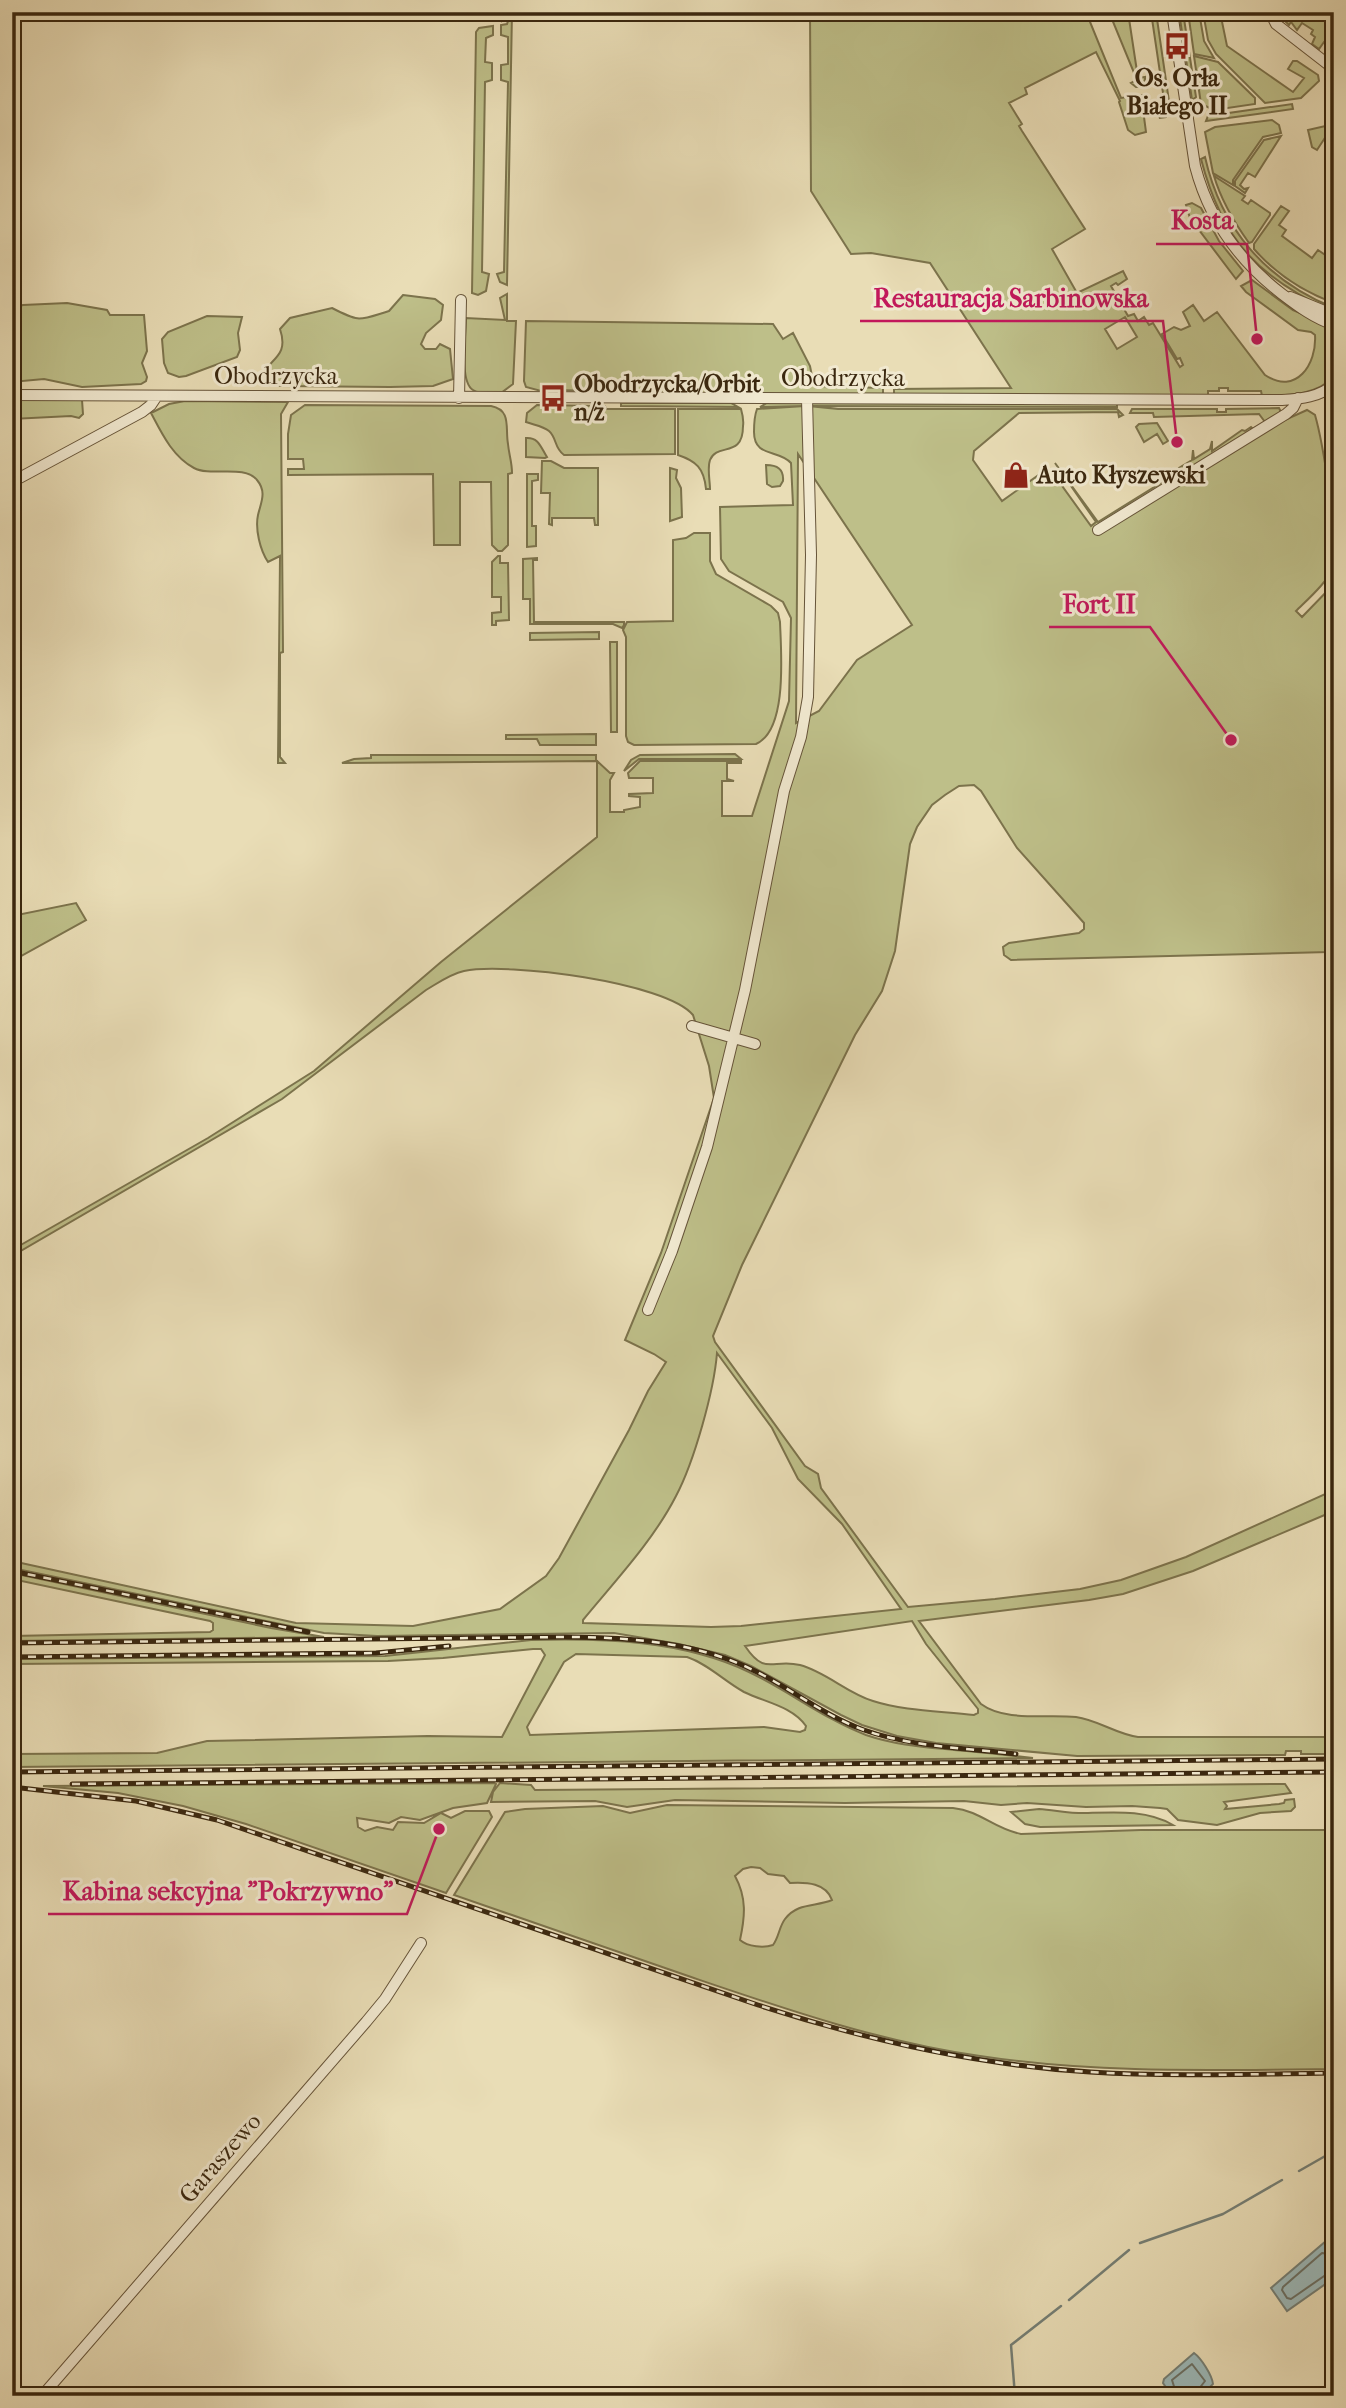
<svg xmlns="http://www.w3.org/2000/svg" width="1346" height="2408" viewBox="0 0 1346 2408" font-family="'IM FELL French Canon',serif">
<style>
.green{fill:#bebf89;stroke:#7c734c;stroke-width:2;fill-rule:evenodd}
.water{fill:#9cb9b9;stroke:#757f75;stroke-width:2}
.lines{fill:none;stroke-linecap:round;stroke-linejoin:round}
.shore{stroke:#6b7064;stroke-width:2}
.stream{stroke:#757f75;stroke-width:2.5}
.minor-casing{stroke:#665439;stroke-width:12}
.minor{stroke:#f1e9d0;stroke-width:10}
.rail-casing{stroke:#3a270f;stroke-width:5}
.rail{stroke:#f1e9d0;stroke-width:2.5;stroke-dasharray:8;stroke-linecap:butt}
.labels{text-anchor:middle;stroke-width:6;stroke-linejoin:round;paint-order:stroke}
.poi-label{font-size:24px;font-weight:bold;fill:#3a270f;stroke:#f1e9d0;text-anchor:start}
.street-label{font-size:24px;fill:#3a270f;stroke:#f1e9d0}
.leader{fill:none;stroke:#c2185b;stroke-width:2.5}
.callout-dot{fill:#c2185b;stroke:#f1e9d0;stroke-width:2.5}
.callout-label{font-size:26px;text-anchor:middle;font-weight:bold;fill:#c2185b;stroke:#f1e9d0;stroke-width:6;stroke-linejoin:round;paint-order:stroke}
</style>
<rect width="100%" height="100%" fill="#e9ddb6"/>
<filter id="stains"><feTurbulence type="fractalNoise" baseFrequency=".00286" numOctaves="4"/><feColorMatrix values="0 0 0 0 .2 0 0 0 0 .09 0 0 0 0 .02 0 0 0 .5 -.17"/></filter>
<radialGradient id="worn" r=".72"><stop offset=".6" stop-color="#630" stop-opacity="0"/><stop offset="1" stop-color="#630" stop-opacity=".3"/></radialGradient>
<!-- green -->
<path class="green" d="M502 12H512L507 285 500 282 497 274 504 272 508 82 501 80V65L508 64V37L501 35V25L507 24 510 15H507L505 20 502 21Z
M810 12H1086L1121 98 1143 95 1148 101 1142 102 1146 132 1135 135 1128 130 1119 102 1120 101 1096 52 1025 88 1027 94 1009 103 1022 124 1019 126 1022 131 1085 229 1052 249 1077 293 1123 271 1127 279 1118 285 1116 283 1111 286 1128 316 1134 314 1138 321 1144 317 1149 325 1153 323 1180 367 1183 365 1180 358 1177 359 1162 334 1174 327 1181 330 1190 326 1183 312 1193 305 1204 321 1217 312 1265 375C1296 396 1317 364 1315 335L1311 332 1298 330 1246 292 1241 286 1252 280 1293 310 1334 327 1332 378C1316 396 1285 395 1262 396L1261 391H1228V388H1219V391H1208V396L894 395V389L1011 388 930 263 871 253 851 254 811 191ZM1125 317 1137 337 1117 349 1105 329Z
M1109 12H1128L1138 78 1145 77V80L1141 87H1136L1131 83 1137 80Z
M1151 12H1156L1170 108 1166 117 1159 118 1166 113Z
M1179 12H1183L1196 97 1192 100Z
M1188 12H1199L1204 41 1214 58 1194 54Z
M1203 12H1220L1227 46 1293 92 1304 78 1288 69 1293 61H1297L1318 75 1319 81 1301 98 1265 103 1216 54 1208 40Z
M1283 12H1334V60L1332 64 1325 55 1331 46 1324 42 1319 49 1312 44 1315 37 1311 34 1313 30 1302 23 1297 30 1291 22 1289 25 1286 22 1287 19 1281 13Z
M493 26V35L486 38 485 62 492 63V80L485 82 482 272 489 274 486 291 478 295 472 293 476 32 479 28Z
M1194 56 1218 62 1255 98V104L1214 110 1201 104Z
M1292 104 1293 109 1206 121 1208 116Z
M1272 120 1279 125 1281 133 1263 137 1233 180V185L1213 173 1205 132 1215 127Z
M1334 124 1317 150 1312 147 1308 130Z
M1281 136 1255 177 1248 173 1240 185 1244 189 1248 188 1245 193 1235 186V181L1264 140Z
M1205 157C1221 229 1267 281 1334 308V312C1258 278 1222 240 1201 159Z
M1214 176 1245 196 1242 200 1248 204 1251 200 1270 213V215L1252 242 1249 243C1234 222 1221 200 1214 176Z
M1192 203 1201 208 1219 241 1243 271 1236 279 1190 218 1186 205Z
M1281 206 1289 211 1279 225 1286 230 1282 236 1312 258 1318 250 1334 261V303C1304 292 1275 273 1254 249V244Z
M507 294V321H516L513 384 501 393C493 393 481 395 473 390 459 382 466 334 466 318L505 320 500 298Z
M403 295 435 299 443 305 441 320 426 333 421 344 425 349H436L440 344 450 349 453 379 433 386 390 387 280 386 260 380C267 358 290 359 280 329L290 318 332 308C361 323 359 320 389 311Z
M67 303 107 310 110 315H144L147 351 142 363 147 377 146 381 141 384 82 387 44 379 12 382V308L23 305Z
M207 316 242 317 238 333 240 350 237 357 186 376 179 377 168 373 164 363 162 339 168 332Z
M526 321 773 324 783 339 793 333 810 366 814 386 883 388V395L590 394V391L558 390V388L546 387 541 391 526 387 524 381Z
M1334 398V478L1327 419Z
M12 400H82L83 414 79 418 71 416 12 419Z
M185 401 288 402 281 414 283 652 280 653V757L285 763H278L280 556 268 562C260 550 255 529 258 515 261 502 267 492 257 480 244 464 211 477 194 468 173 457 162 434 151 413L169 404Z
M621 403H731L738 407 621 406Z
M767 403 1117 404V407L808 406 838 409H1117L1123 415 1119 417 1118 412 1019 413 974 451 973 460 1002 501 1047 469 1057 479 1091 526 1096 522 1055 463 1098 522 1180 471 1179 468 1192 460 1193 450 1194 459 1210 449 1212 441V451L1242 430 1245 431 1251 427 1254 430 1265 422 1259 414 1154 417 1153 413H1130L1132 409H1217V412H1226V409L1279 408 1285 420 1307 410 1315 415C1322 439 1340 545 1334 565 1330 580 1307 600 1296 611L1302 617 1334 584V950L1329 952 1011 960 1004 955 1003 947 1009 943 1079 933 1084 929V923L1017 848 981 791 974 785 959 786 945 795 932 805 917 827 910 844 895 951 882 991 855 1035 742 1265 713 1336 715 1342 805 1466 818 1474 821 1488 908 1607 995 1599 1080 1589 1121 1580 1186 1557 1334 1490V1511L1193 1571 1123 1594 1089 1600 919 1621 981 1704C1005 1722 1047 1714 1076 1717 1098 1720 1116 1734 1138 1737H1334V1754H1301V1751H1286L1285 1755 1077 1756 936 1743 897 1736 862 1725 841 1715 751 1666 725 1655 679 1644 614 1633 377 1636 324 1633 12 1568V1561L296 1623 413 1626 500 1609 546 1576 559 1558 629 1430 648 1391 666 1362 654 1354 625 1340 661 1253 714 1098 709 1066 693 1015C666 982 506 962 464 971 450 974 438 983 426 990L282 1099 12 1256V1250L208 1138 314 1071 441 962 597 837V761L342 763 354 759 371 758V755H596V760L610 773H614L610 780V812H624V810L640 807V797L629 796V794L653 793V778H629L628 773 640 761H741V763H727V779L734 781H722V816H752L789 701 791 618 783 602 729 571 721 559 720 507 793 505 791 463C779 449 754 458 754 432 754 424 754 417 757 409L805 406 760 407ZM798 454 912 625 857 660 819 711 796 723ZM717 1353 772 1428 798 1479 842 1524 901 1609 741 1626 711 1627 583 1623V1620C615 1581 653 1541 676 1496 694 1462 714 1391 717 1353ZM912 1621 926 1644 978 1709V1713L974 1715C941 1711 904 1711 873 1701 847 1693 826 1672 800 1665 772 1658 766 1677 745 1646Z
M305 405 491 406C512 410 505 428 508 444 509 455 512 462 512 473L508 474V545L502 551H498L492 545 491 482H460V545H434L433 474 288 475V469H304L303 459H288V434L291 415Z
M537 405 605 406 606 409H675V454L564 455C554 448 557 438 549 431 543 426 534 425 526 422L527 413Z
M678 409H741C743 416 744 420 743 426 743 459 717 442 710 460 707 468 710 481 710 489H706C704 468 696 461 678 455Z
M1157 423 1168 441 1163 444 1157 434 1144 442 1136 427 1139 424Z
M526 438C539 437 541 448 547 457L545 458 526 457Z
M542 461H551L564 468H598V525H595L594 518H552V525L549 524 550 493H541Z
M766 465C777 465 784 469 783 481L780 486 772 487 767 484Z
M670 468 677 470 676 478 681 488 682 517 670 521Z
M527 474H538V480L532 481V526H536V546L527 547Z
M694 533H710V561L716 574 771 606 778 613 780 622C781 652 788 730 756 744L634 745 628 742 626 736V637L623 630 627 622 673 621V540L686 538Z
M498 556H500V563H508L509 620 496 621V625H492V613L501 612V597H492V562Z
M537 558V560H533L534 622H624V625L622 628 613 624H530V599H523V559Z
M599 632V639L530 640V633Z
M610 642H617V732H611Z
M596 734V745H540L537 739H506V735Z
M735 754 741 759H639L624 771 631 760 640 755Z
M76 903 86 920 12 961V916Z
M12 1573 271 1628 324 1637 12 1641V1636L210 1632 213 1630V1623L210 1621 12 1579Z
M531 1640C603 1638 682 1640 749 1672 789 1691 824 1719 866 1735 895 1745 924 1747 954 1750 981 1752 1007 1755 1033 1758L12 1767V1754L157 1753 207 1741 428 1736 502 1737 545 1655 541 1649H533L443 1658 388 1661 12 1664V1659L385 1656ZM576 1654 687 1657C708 1664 724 1681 744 1692 764 1702 792 1706 806 1726L805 1730 800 1732 764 1727 530 1735 527 1727 564 1662Z
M494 1783 496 1784 487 1803 453 1808 420 1820 401 1817 389 1823 357 1818 358 1827 365 1831 377 1827 393 1830 398 1822 424 1823 441 1813 451 1818 465 1811H489L492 1817 446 1893 246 1824 183 1806 118 1793 43 1786Z
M500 1783 531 1785 535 1790 1285 1784 1291 1793 1224 1802 1227 1806 1225 1809 1279 1804 1284 1803 1285 1800 1294 1799 1295 1807 1291 1811 1260 1813 1217 1825 1178 1820 1167 1809 1160 1808 1132 1806 1086 1807 1027 1803 1001 1805 964 1801 845 1803 675 1800 627 1807 595 1801 491 1802 493 1792Z
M667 1805 953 1808C981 1811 994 1829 1021 1834L1141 1830H1334V2069C1215 2070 1097 2074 980 2056 881 2042 788 2010 694 1978 614 1950 534 1923 454 1895L505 1812 525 1809 603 1806 630 1813ZM751 1867 760 1868 768 1874 784 1876 790 1883C807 1882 826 1883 832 1900 816 1907 798 1902 785 1919 779 1927 779 1937 773 1945 764 1948 748 1947 740 1940 745 1917 747 1898 735 1876L743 1869Z
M1039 1809C1055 1810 1072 1814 1088 1813 1117 1812 1148 1810 1173 1825L1040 1827 1025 1824 1011 1812Z"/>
<!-- water -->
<path class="water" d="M1326 2241 1334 2252V2278L1287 2311 1271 2288Z
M1194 2353C1201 2358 1212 2375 1213 2384L1201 2396H1172L1163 2383 1164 2379Z"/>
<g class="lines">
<!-- shore -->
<path class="shore" d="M1334 2255 1322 2253 1283 2287 1282 2290 1287 2298 1291 2299 1327 2274 1334 2273
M1177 2396 1172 2380 1192 2364 1205 2381 1198 2390 1197 2396"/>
<!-- stream -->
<path class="stream" d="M1299 2171 1334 2151
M1140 2243 1223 2214 1282 2180
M1069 2300 1129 2250
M1015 2396 1011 2345 1061 2306"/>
<defs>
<path id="minor" d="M1172 12 1195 166C1209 220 1239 261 1282 294 1299 307 1314 318 1334 325
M1270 12 1276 24 1334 69
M1290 297 1334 315
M12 395 1282 400C1300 399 1321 397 1334 384
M459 398 461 300
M12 482 142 412 151 405 157 396
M1098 530 1286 414 1293 408 1298 398
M692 1026 755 1044
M648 1310 672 1251 707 1147 745 990 784 791 801 737 808 697 811 555 807 399
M42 2396 366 2022 385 1999 421 1943"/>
</defs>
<!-- minor casing -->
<use href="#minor" class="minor-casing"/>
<!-- minor -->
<use href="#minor" class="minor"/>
<defs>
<path id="rail" d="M12 1571 308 1632
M12 1643 565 1637C629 1637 699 1642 757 1672 793 1690 825 1716 864 1730 912 1747 965 1748 1016 1754
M12 1657 376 1653 449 1646
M12 1772 1334 1759
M72 1784 1334 1772
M12 1787 136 1801 217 1820 758 2005C866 2040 976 2065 1090 2072 1171 2077 1253 2074 1334 2073"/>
</defs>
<!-- rail casing -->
<use href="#rail" class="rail-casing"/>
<!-- rail -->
<use href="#rail" class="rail"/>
</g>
<!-- icons -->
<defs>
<symbol id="bus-bare" viewBox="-9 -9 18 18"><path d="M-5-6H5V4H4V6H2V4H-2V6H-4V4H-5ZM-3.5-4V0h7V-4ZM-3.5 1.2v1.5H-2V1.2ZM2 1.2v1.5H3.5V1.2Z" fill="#8f2418" stroke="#f1e9d0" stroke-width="2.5" paint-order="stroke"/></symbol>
<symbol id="shop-bare" viewBox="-9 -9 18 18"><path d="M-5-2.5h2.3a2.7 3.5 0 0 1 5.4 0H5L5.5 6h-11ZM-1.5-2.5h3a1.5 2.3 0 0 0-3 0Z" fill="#8f2418" stroke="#f1e9d0" stroke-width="2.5" paint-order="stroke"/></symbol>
</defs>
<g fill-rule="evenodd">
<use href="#bus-bare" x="1158" y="27" width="38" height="38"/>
<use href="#bus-bare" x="534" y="379" width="38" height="38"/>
<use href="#shop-bare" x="997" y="456" width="38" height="38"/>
</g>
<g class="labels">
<!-- poi labels -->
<g class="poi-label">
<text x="1177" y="86" text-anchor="middle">Os. Orła<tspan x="1177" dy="28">Białego II</tspan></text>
<text x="574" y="392">Obodrzycka/Orbit<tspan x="574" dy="28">n/ż</tspan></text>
<text x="1037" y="483">Auto Kłyszewski</text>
</g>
<!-- street labels -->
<g class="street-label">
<text x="276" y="384">Obodrzycka</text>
<text x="843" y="386">Obodrzycka</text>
<text transform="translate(220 2158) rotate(-49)" y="8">Garaszewo</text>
</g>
</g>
<!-- callouts -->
<path class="leader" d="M1257 339L1247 244H1156M1177 442L1163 321H860M1231 740L1150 627H1049M439 1829L407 1914H48"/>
<g class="callout-dot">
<circle cx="1257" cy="339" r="7"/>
<circle cx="1177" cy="442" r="7"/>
<circle cx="1231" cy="740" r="7"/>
<circle cx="439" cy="1829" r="7"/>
</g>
<g class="callout-label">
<text x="1202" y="229">Kosta</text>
<text x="1011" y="307">Restauracja Sarbinowska</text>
<text x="1099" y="613">Fort II</text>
<text x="228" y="1900">Kabina sekcyjna "Pokrzywno"</text>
</g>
<!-- margin -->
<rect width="1346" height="2408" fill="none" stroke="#e9ddb6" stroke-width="42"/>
<rect x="14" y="14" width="1318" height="2380" fill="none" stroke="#3a270f" stroke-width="3.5"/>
<rect x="21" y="21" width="1304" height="2366" fill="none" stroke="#3a270f" stroke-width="2"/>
<rect width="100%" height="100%" filter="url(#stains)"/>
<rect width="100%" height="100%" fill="url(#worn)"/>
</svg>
